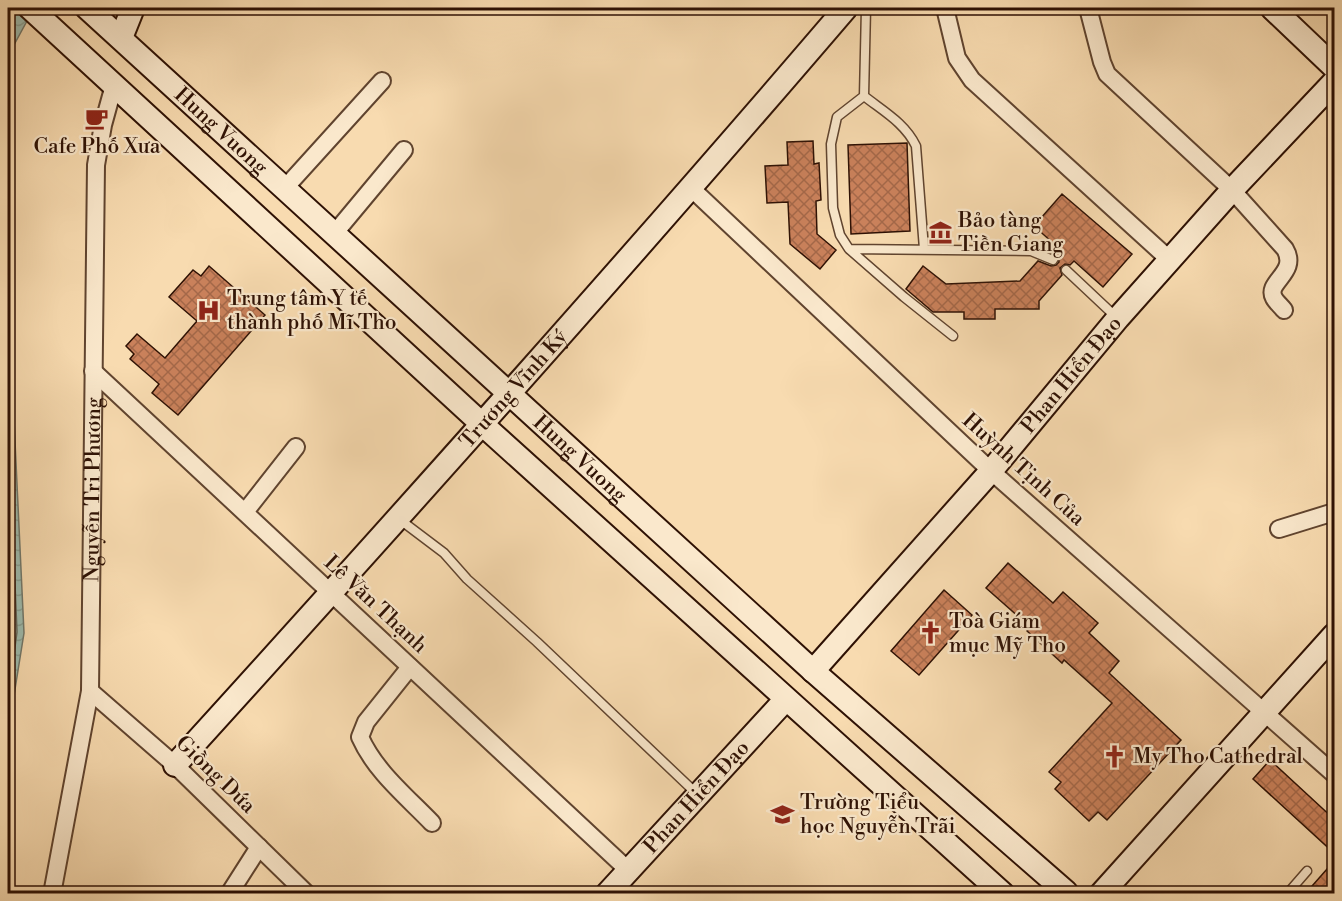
<svg xmlns="http://www.w3.org/2000/svg" width="1342" height="901" viewBox="0 0 1342 901" font-family="'Libre Bodoni',serif">
<style>
.water{fill:url(#water-waves);stroke:#71776a;stroke-width:1.5}
.lines{fill:none;stroke-linecap:round;stroke-linejoin:round}
.shore{stroke:#666659;stroke-width:1.5}
.building{fill:url(#building-cross-hatch);stroke:#2e1104;stroke-width:1.5}
.lane-casing{stroke:#60442f;stroke-width:11}
.street-casing{stroke:#60442f;stroke-width:20}
.secondary-casing{stroke:#2e1104;stroke-width:26}
.lane{stroke:#fae8cc;stroke-width:8}
.street{stroke:#fae8cc;stroke-width:16}
.secondary{stroke:#fae8cc;stroke-width:22}
.labels{text-anchor:middle;stroke-width:4.5;stroke-linejoin:round;paint-order:stroke}
.street-label{font-size:21px;fill:#2e1104;stroke:#fae8cc}
.poi-label{font-size:21px;fill:#2e1104;stroke:#fae8cc;text-anchor:start}
</style>
<defs>
<pattern id="water-waves" width="16" height="10" patternUnits="userSpaceOnUse" patternTransform="scale(1.5)"><rect width="16" height="10" fill="#9dbbae"/><path d="M0 5q4-4 8 0t8 0" fill="none" stroke="#88a094"/></pattern>
<pattern id="building-cross-hatch" width="8" height="8" patternUnits="userSpaceOnUse" patternTransform="scale(1.5)"><rect width="8" height="8" fill="#ca815b"/><path d="M0 0l8 8M0 8l8-8" fill="none" stroke="#a46849"/></pattern>
</defs>
<rect width="100%" height="100%" fill="#f8dbb0"/>
<filter id="stains"><feTurbulence type="fractalNoise" baseFrequency=".00333" numOctaves="4"/><feColorMatrix values="0 0 0 0 .2 0 0 0 0 .09 0 0 0 0 .02 0 0 0 .5 -.17"/></filter>
<radialGradient id="worn" r=".72"><stop offset=".6" stop-color="#630" stop-opacity="0"/><stop offset="1" stop-color="#630" stop-opacity=".3"/></radialGradient>
<!-- water -->
<path class="water" d="M8 8H34L8 56Z
M8 386 14 420 24 633 8 733Z"/>
<g class="lines">
<!-- shore -->
<path class="shore" d="M8 416 17 632 8 700
M8 577 10 632 8 649"/>
</g>
<!-- building -->
<path class="building" d="M813 141 814 164 819 163 821 200 816 201 817 234 836 250 820 269 790 244 788 202 767 203 765 166 788 165 787 142Z
M907 143 910 231 851 234 848 145Z
M1062 194 1132 254 1103 287 1074 261 1070 265 1065 264 1060 268 1062 275 1039 301V309H995V319H964V312H933L906 289 923 266 946 284 1020 281 1038 261 1051 266 1056 265 1059 262 1058 257 1047 251 1053 243 1034 226Z
M209 266 265 315 178 415 152 393 159 384 130 359 134 354 126 346 137 334 165 358 197 321 169 297 193 270 201 276Z
M1008 563 1053 603 1063 592 1098 623 1089 633 1119 661 1109 673 1181 740 1107 820 1098 812 1089 821 1055 789 1061 782 1049 772 1112 703 1064 660 1062 663 1027 631 1030 627 986 588Z
M944 590 972 615 919 675 891 651Z
M1270 760 1335 820V854L1253 779Z
M1335 860V894H1305Z"/>
<g class="lines">
<defs>
<path id="lane" d="M866 8 864 96 837 117 831 144 833 208 840 235 849 249 1031 251 1053 260
M864 96C883 111 905 123 916 146L924 249
M849 249 904 297 953 336
M1066 270 1116 317
M399 519 444 553 467 579 537 642 698 795
M1287 894 1307 871"/>
<g id="street">
<path d="M945 8 957 58 972 80 1171 261"/>
<path d="M1088 8 1102 62 1107 74 1232 190 1285 249C1299 273 1265 282 1274 298 1276 302 1281 306 1284 310"/>
<path d="M285 188 382 81"/>
<path d="M692 189 991 471 1334 774"/>
<path d="M334 234 404 150"/>
<path d="M93 371 628 870"/>
<path d="M245 512 296 447"/>
<path d="M1279 529 1334 512"/>
<path d="M410 667 366 722 360 737C375 771 406 796 432 823"/>
<path d="M90 691 175 765 307 894"/>
<path id="s1" d="M52 894 90 691 96 165 103 125 114 85"/>
<path d="M229 894 259 847"/>
</g>
<g id="secondary">
<path d="M30 8 483 425 1003 894"/>
<path id="s2" d="M87 8 813 671 1066 892"/>
<path d="M1272 8 1334 67"/>
<path d="M121 38 133 8"/>
<path id="s3" d="M813 671 991 471 1118 318 1232 190 1334 82"/>
<path id="s4" d="M175 765C402 515 627 264 846 8"/>
<path id="s5" d="M607 894 786 699"/>
<path d="M1101 894 1334 635"/>
</g>
</defs>
<!-- lane casing -->
<use href="#lane" class="lane-casing"/>
<!-- street casing -->
<use href="#street" class="street-casing"/>
<!-- secondary casing -->
<use href="#secondary" class="secondary-casing"/>
<!-- lane -->
<use href="#lane" class="lane"/>
<!-- street -->
<use href="#street" class="street"/>
<!-- secondary -->
<use href="#secondary" class="secondary"/>
</g>
<!-- icons -->
<defs>
<symbol id="cafe-bare" viewBox="-9 -9 18 18"><path d="M-5.5-4.5H6V0H3Q3 3.5 0 3.5H-2.5Q-5.5 3.5-5.5 0ZM3-3.2v2h1.7v-2ZM-6 4.5H4V6H-6Z" fill="#8f2418" stroke="#fae8cc" stroke-width="2.5" paint-order="stroke"/></symbol>
<symbol id="museum-bare" viewBox="-9 -9 18 18"><path d="M0-6L6-3V-2H-6V-3ZM-5-1h2V3h-2ZM-1-1h2V3h-2ZM3-1h2V3H3ZM-6 4H6V6H-6Z" fill="#8f2418" stroke="#fae8cc" stroke-width="2.5" paint-order="stroke"/></symbol>
<symbol id="hospital-bare" viewBox="-9 -9 18 18"><path d="M-5-5h3v3.5h4V-5h3V5h-3V1.5h-4V5h-3Z" fill="#8f2418" stroke="#fae8cc" stroke-width="2.5" paint-order="stroke"/></symbol>
<symbol id="church-bare" viewBox="-9 -9 18 18"><path d="M-1.2-6h2.4v3.5h3.3v2.4h-3.3V6h-2.4V-.1h-3.3v-2.4h3.3Z" fill="#8f2418" stroke="#fae8cc" stroke-width="2.5" paint-order="stroke"/></symbol>
<symbol id="school-bare" viewBox="-9 -9 18 18"><path d="M0-5L7-2L0 1L-7-2ZM-4 1L0 2.5L4 1V4Q0 6-4 4Z" fill="#8f2418" stroke="#fae8cc" stroke-width="2.5" paint-order="stroke"/></symbol>
</defs>
<g fill-rule="evenodd">
<use href="#cafe-bare" x="80" y="102" width="33" height="33"/>
<use href="#museum-bare" x="924" y="216" width="33" height="33"/>
<use href="#hospital-bare" x="192" y="294" width="33" height="33"/>
<use href="#church-bare" x="914" y="616" width="33" height="33"/>
<use href="#church-bare" x="1098" y="740" width="33" height="33"/>
<use href="#school-bare" x="766" y="798" width="33" height="33"/>
</g>
<g class="labels">
<!-- street labels -->
<g class="street-label">
<text dy="7" stroke="none"><textPath href="#s2" startOffset="182">Hung Vuong</textPath></text>
<text dy="7" stroke="none"><textPath href="#s3" startOffset="393">Phan Hiển Đạo</textPath></text>
<text dy="7" stroke="none"><textPath href="#s4" startOffset="506">Trương Vĩnh Ký</textPath></text>
<text dy="7" stroke="none"><textPath href="#s2" startOffset="668">Hung Vuong</textPath></text>
<text transform="translate(1024 469) rotate(42)" y="7">Huỳnh Tịnh Của</text>
<text dy="7" stroke="none"><textPath href="#s1" startOffset="408">Nguyễn Tri Phương</textPath></text>
<text transform="translate(376 604) rotate(43)" y="7">Lê Văn Thạnh</text>
<text transform="translate(216 774) rotate(44)" y="7">Giồng Dứa</text>
<text dy="7" stroke="none"><textPath href="#s5" startOffset="132">Phan Hiển Đạo</textPath></text>
</g>
<!-- poi labels -->
<g class="poi-label">
<text x="97" y="153" text-anchor="middle">Cafe Phố Xưa</text>
<text x="958" y="227">Bảo tàng<tspan x="958" dy="24">Tiền Giang</tspan></text>
<text x="227" y="305">Trung tâm Y tế<tspan x="227" dy="24">thành phố Mĩ Tho</tspan></text>
<text x="949" y="628">Toà Giám<tspan x="949" dy="24">mục Mỹ Tho</tspan></text>
<text x="1133" y="763">My Tho Cathedral</text>
<text x="800" y="809">Trường Tiểu<tspan x="800" dy="24">học Nguyễn Trãi</tspan></text>
</g>
</g>
<!-- margin -->
<rect width="1342" height="901" fill="none" stroke="#f8dbb0" stroke-width="30"/>
<rect x="9" y="9" width="1324" height="883" fill="none" stroke="#2e1104" stroke-width="3"/>
<rect x="15" y="15" width="1312" height="871" fill="none" stroke="#2e1104" stroke-width="1.5"/>
<rect width="100%" height="100%" filter="url(#stains)"/>
<rect width="100%" height="100%" fill="url(#worn)"/>
</svg>
